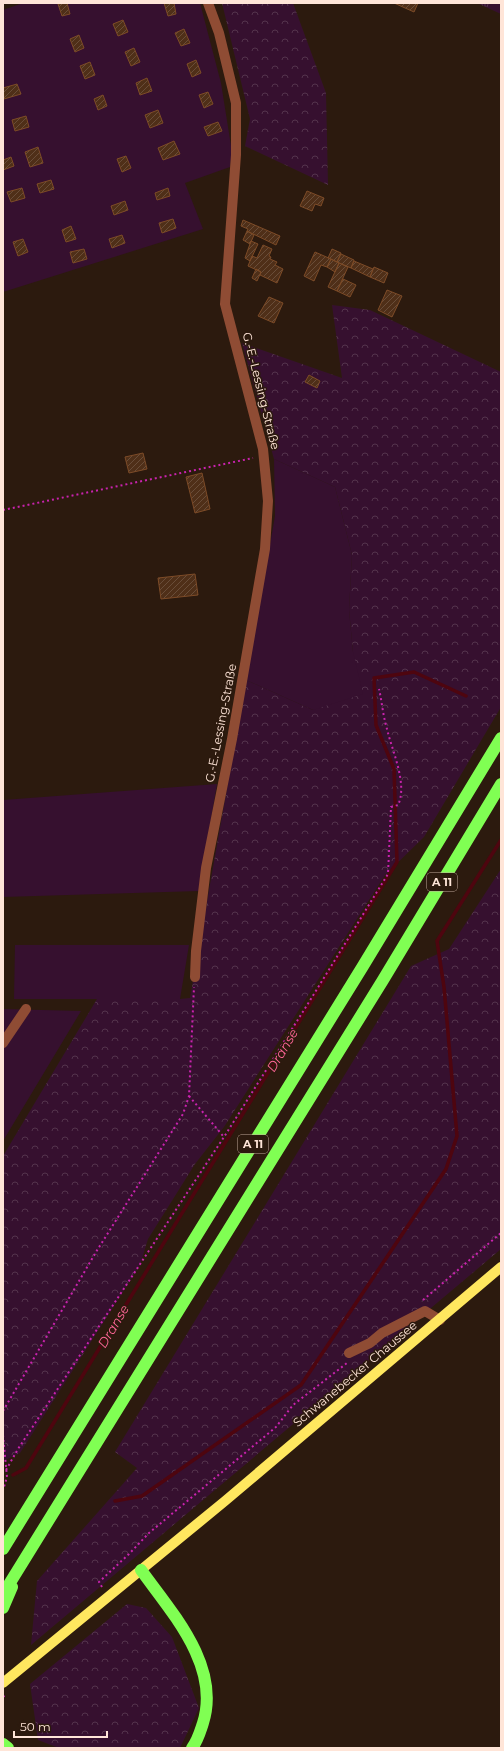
<svg xmlns="http://www.w3.org/2000/svg" width="504" height="1751" viewBox="0 0 504 1751" font-family="Montserrat,sans-serif">
<style>
.grass{fill:url(#grass-tufts)}
.forest{fill:url(#forest-crowns)}
.garden{fill:#36102f}
.lines{fill:none;stroke-linecap:round;stroke-linejoin:round}
.stream{stroke:#4e050f;stroke-width:3.5}
.building{fill:url(#building-hatch);stroke:#7d4b27}
.path{stroke:#c923ae;stroke-width:2;stroke-dasharray:2 3;stroke-linecap:butt}
.minor{stroke:#8f4c34;stroke-width:10}
.major{stroke:#ffe75f;stroke-width:10}
.highway{stroke:#80ff53;stroke-width:12}
.labels{text-anchor:middle;stroke-width:3;stroke-linejoin:round;paint-order:stroke}
.shield{fill:#2c1a0e;stroke:#c0a89b;stroke-width:1}
.shield-label{font-size:11px;font-weight:bold;fill:#ffe5d8}
.street-label{font-size:12px;fill:#ffe5d8;stroke:#2c1a0e}
.water-label{font-size:13px;font-style:italic;fill:#ff6697;stroke:#2c1a0e}
</style>
<defs>
<pattern id="grass-tufts" width="24" height="20" patternUnits="userSpaceOnUse"><rect width="24" height="20" fill="#36102f"/><path d="M3 7l-1-3M5 7V3M7 7l1-3M15 17l-1-3M17 17v-4M19 17l1-3" fill="none" stroke="#54334c"/></pattern>
<pattern id="forest-crowns" width="20" height="18" patternUnits="userSpaceOnUse"><rect width="20" height="18" fill="#36102f"/><path d="M2 6a3 3 0 1 1 6 0M12 15a3 3 0 1 1 6 0" fill="none" stroke="#54334c"/></pattern>
<pattern id="building-hatch" width="6" height="6" patternUnits="userSpaceOnUse"><rect width="6" height="6" fill="#4f2f18"/><path d="M-1 1l2-2M0 6l6-6M5 7l2-2" fill="none" stroke="#694d39"/></pattern>
</defs>
<rect width="100%" height="100%" fill="#2c1a0e"/>
<!-- grass -->
<path class="grass" d="M477 3H501V14Z"/>
<!-- forest -->
<path class="forest" d="M222 3H293L326 93 328 185 245 146 250 119Z
M332 305 370 310 501 372V707L424 837 385 875 224 1127 195 1164 148 1239 140 1265 20 1453 3 1461V1156L97 999H180L190 998 246 680 313 710 353 652 349 610 352 555 335 487 274 459 242 343 342 378Z
M501 869V1249L31 1645 37 1581 137 1468 115 1452 411 966 449 949Z
M127 1604 146 1608 172 1637 199 1708 180 1748H59L38 1740 30 1684Z"/>
<!-- garden -->
<path class="garden" d="M23 3H200L221 83 232 152 230 167 185 183 203 229 3 292V10Z
M274 459 335 487 352 555 349 610 353 652 363 694 313 710 246 680 275 516Z
M217 784 199 891 3 897V800Z
M15 945H189L180 999H14Z
M3 1009 81 1011 3 1141Z"/>
<g class="lines">
<!-- stream -->
<path class="stream" d="M13 1475 26 1468 397 862 394 769 376 725 374 678 414 672 466 696
M115 1501 142 1496 301 1385 446 1169 457 1136 444 987 437 941 501 840"/>
</g>
<!-- building -->
<path class="building" d="M67 3 70 14 62 16 58 4Z
M164 3H174L176 14 168 16Z
M394 3H418L414 12Z
M123 20 128 32 118 36 113 24Z
M184 29 190 43 181 46 175 33Z
M79 35 84 48 75 52 70 39Z
M134 48 140 62 131 66 125 52Z
M196 60 201 73 192 77 187 64Z
M90 62 95 75 85 79 80 66Z
M147 78 152 91 140 95 136 83Z
M17 84 21 94 4 99 3 88Z
M208 92 213 104 204 108 199 95Z
M103 95 107 106 98 110 94 99Z
M158 110 163 123 150 128 145 115Z
M26 116 29 127 15 131 12 120Z
M218 122 222 131 208 136 204 127Z
M174 141 180 154 163 160 158 148Z
M38 147 43 163 30 167 25 152Z
M126 156 131 168 122 172 117 159Z
M11 157 14 166 3 170V160Z
M51 180 54 189 40 193 37 184Z
M22 188 25 198 11 202 7 192Z
M168 188 170 196 157 200 155 193Z
M307 191 324 198 321 206 315 204 312 211 300 206Z
M125 201 128 210 114 215 111 206Z
M173 219 176 228 162 233 159 223Z
M243 220 280 236 276 245 247 231 248 229 241 226Z
M71 226 76 239 66 242 62 230Z
M247 231 254 235 250 244 243 240Z
M122 235 125 243 112 248 109 239Z
M23 239 28 252 18 256 13 242Z
M251 241 258 244 250 261 245 258Z
M263 245 272 249 269 256 271 257 270 259 277 262 275 265 283 269 277 283 260 275 261 272 248 266 252 256 257 258Z
M84 249 87 259 73 263 70 252Z
M332 249 341 253 337 262 328 258Z
M315 252 331 259 327 267 321 265 314 281 304 276Z
M341 254 354 260 351 268 337 262Z
M331 259 339 263 335 272 327 267Z
M354 261 373 269 370 277 351 268Z
M339 263 348 267 337 291 328 287Z
M374 267 388 273 384 283 370 277Z
M256 269 261 272 257 281 252 278Z
M343 279 356 285 350 297 337 291Z
M387 290 402 296 392 317 378 310Z
M269 297 283 303 274 323 258 316Z
M309 375 320 381 317 388 305 382Z
M143 453 147 469 129 473 125 457Z
M202 473 210 509 195 513 186 477Z
M195 574 198 595 161 599 158 578Z"/>
<g class="lines">
<!-- path -->
<path class="path" d="M3 510 253 458
M189 1096 224 1137
M423 1300 501 1233
M3 1411 96 1252 183 1114 189 1096 194 987
M3 1435 7 1477 3 1490
M6 1470 18 1449 224 1137 309 1002 388 874 391 807 398 805C408 784 392 751 387 729 383 716 382 702 379 689
M102 1587 99 1582 129 1554 149 1533 276 1427 293 1405 347 1363
M3 1697 7 1694"/>
<!-- minor -->
<path class="minor" d="M195 977 196 951 206 868 232 739 265 549 268 501 263 449 225 304 236 155V103L219 33 208 3
M3 1043 26 1009
M349 1353 370 1343 382 1333 425 1311 440 1320"/>
<!-- major -->
<path class="major" d="M3 1683 225 1501 501 1267"/>
<!-- highway -->
<path class="highway" d="M3 1549 363 966 501 738
M141 1570C172 1613 221 1666 203 1723 200 1732 198 1740 192 1748
M3 1594 383 980 501 784
M3 1608 12 1587
M3 1744 8 1748"/>
</g>
<g class="labels">
<!-- shield labels -->
<g class="shield">
<rect x="427" y="873" width="30" height="18" rx="3"/>
<rect x="238" y="1135" width="30" height="18" rx="3"/>
</g>
<g class="shield-label">
<text x="442" y="886">A 11</text>
<text x="253" y="1148">A 11</text>
</g>
<!-- street labels -->
<g class="street-label">
<text transform="translate(261 391) rotate(76)" y="4">G.-E.-Lessing-Straße</text>
<text transform="translate(221 723) rotate(-79)" y="4">G.-E.-Lessing-Straße</text>
<text transform="translate(355 1374) rotate(-40)" y="4">Schwanebecker Chaussee</text>
</g>
<!-- water labels -->
<g class="water-label">
<text transform="translate(282 1050) rotate(-59)" y="5">Dranse</text>
<text transform="translate(113 1326) rotate(-59)" y="5">Dranse</text>
</g>
</g>
<!-- border -->
<rect width="504" height="1751" fill="none" stroke="#ffe5d8" stroke-width="8"/>
<!-- scale -->
<path d="M14 1731v6h93v-6" fill="none" stroke="#ffe5d8" stroke-width="2"/>
<text x="20" y="1731" font-size="12" fill="#ffe5d8" stroke="#2c1a0e" stroke-width="3" paint-order="stroke">50 m</text>
</svg>
